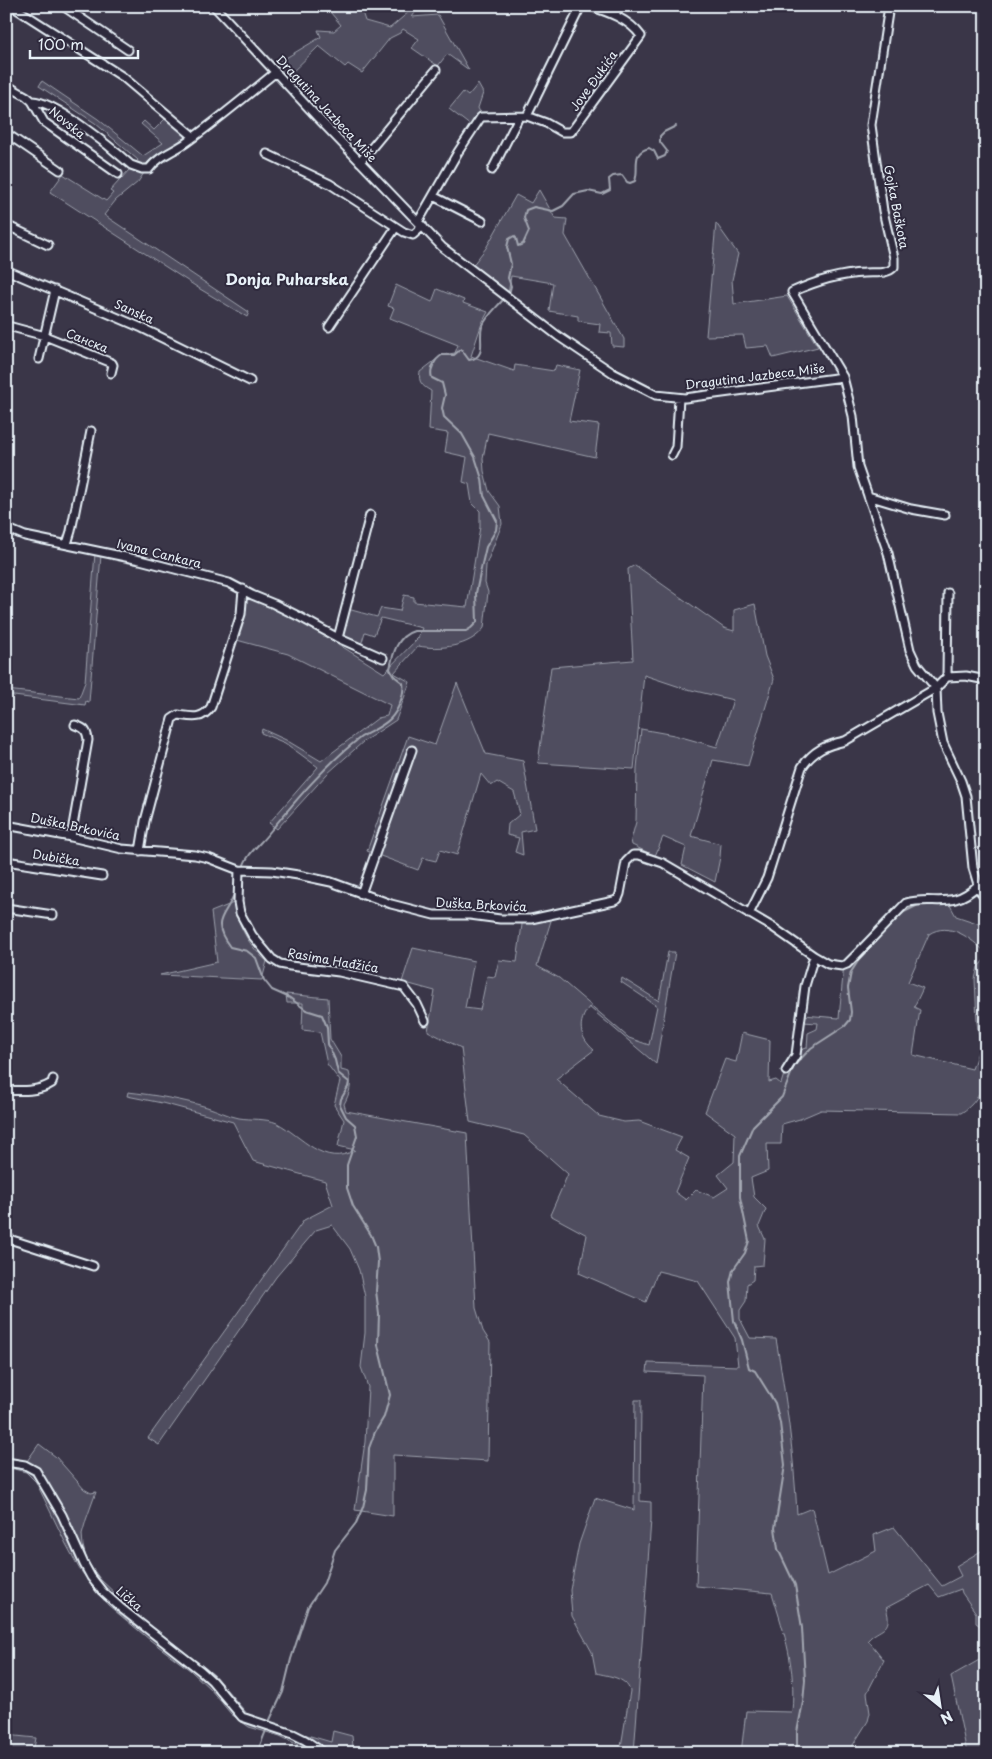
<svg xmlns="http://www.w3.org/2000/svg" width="992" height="1759" viewBox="0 0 992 1759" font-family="'Playpen Sans',sans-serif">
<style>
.green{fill:#504e5f;stroke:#9ca0ac}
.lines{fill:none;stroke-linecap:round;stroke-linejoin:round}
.stream{stroke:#a2a6b1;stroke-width:2}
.minor-casing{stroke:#e8f1f8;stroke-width:11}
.minor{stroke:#2f2a3d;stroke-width:7}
.labels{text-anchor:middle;stroke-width:4;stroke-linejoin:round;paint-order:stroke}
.street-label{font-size:12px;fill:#e8f1f8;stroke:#2f2a3d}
.quarter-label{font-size:15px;font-weight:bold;fill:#e8f1f8;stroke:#2f2a3d}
</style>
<rect width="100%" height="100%" fill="#3a3648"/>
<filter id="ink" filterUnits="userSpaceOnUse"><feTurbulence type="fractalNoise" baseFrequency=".02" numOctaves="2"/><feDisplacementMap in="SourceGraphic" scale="10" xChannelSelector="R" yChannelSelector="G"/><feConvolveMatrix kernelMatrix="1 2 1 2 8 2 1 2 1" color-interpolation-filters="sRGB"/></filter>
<g filter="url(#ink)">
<!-- green -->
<path class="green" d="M325 6H360L365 21 390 28 410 11 413 6H420L412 17 438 15 469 70 447 54 438 66 412 48 419 39 403 29 400 33 390 38 362 73 348 64 345 67 319 46 286 78 274 65 321 37 318 30 334 31 341 25Z
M42 81 98 119 143 156 163 143 141 124 144 121 154 130 166 118 192 139 146 170 138 182 116 200 104 215 249 312 247 317 200 289 50 192 63 174 106 201 113 193 110 191 138 160 95 123 39 86Z
M478 84 483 93 478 108 481 114 476 117 471 126 449 109 463 92 468 96Z
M539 190 555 218 567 219 565 235 624 339V347L612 346 611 333 599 332 600 324 578 321V316L549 311 553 283 511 276 508 294 472 266 486 248 516 195 531 203Z
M716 223 738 254 732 280 734 304 787 296 818 347 773 358 768 346 746 348 743 335 706 336Z
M396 285 432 302 437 289 464 300 463 303 488 312 482 323 471 356 514 371 515 365 554 371 556 365 580 370 569 421 599 425 595 457 488 433 483 458 484 471 489 491 500 506 502 524 486 565 485 583 488 592 484 628C470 647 440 650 418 646L394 673 410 682 396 720 364 741 327 774 277 829 269 823 318 767 285 743 261 733 262 729 286 740 321 761 378 718 387 716 390 705 288 654 233 639 244 593 284 610 384 673 418 638 422 628 381 618 374 635 365 632 361 645 342 637 344 608 377 617 381 608 400 611 404 595 414 597V602L467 607 480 527V511L472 503 469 484 463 482 467 457 445 452 448 433 429 430 431 391C422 386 418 382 420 372L442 355 455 353 458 345 390 318 394 308 388 306Z
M95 553 101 555 89 702 86 701 85 705 6 695V690L79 698 85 682Z
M635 565 724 628 734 631V610L755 604 765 656 774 679 748 766 713 760 691 836 721 844 720 857 715 882 682 865 686 847 663 837 655 856 632 845 631 840 636 822 637 768 641 729 674 735 717 747 733 700 683 688 644 675 634 769 538 763 551 667 633 660 628 569Z
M457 683 486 754 523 761 535 829 521 832 523 855 515 852 519 838 507 835 508 824 520 814 514 792 497 782 491 786 481 774 457 855 440 850 436 861 423 858 418 870 367 851 408 736 435 745Z
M947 900 956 916 977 923 986 928V953C971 938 949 921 929 934L908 982 923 988 914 1007 920 1010 913 1055 972 1069 980 1046 977 1022 975 979 978 967 986 958V1080C980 1094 974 1105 961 1113L821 1110 800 1119 782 1124 781 1144H767L768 1171 751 1178 754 1197 766 1209 759 1226 765 1239 763 1265 754 1266 753 1280 747 1284 746 1301 740 1310V1319L750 1338 776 1339C786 1397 794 1455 797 1514L812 1508 828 1575 876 1551 874 1535 894 1527 942 1586 961 1576 956 1566 986 1548V1630L976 1623V1613L962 1593 961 1589 939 1597 929 1585 886 1608C894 1632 878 1628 868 1640L884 1660 867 1693 870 1713 868 1721 848 1753H741L746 1711 792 1712C796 1666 785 1636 772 1593L696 1586 703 1375 647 1372 648 1363 738 1366 735 1338 698 1281 658 1271 646 1302 579 1273 587 1235 550 1215 568 1174 524 1135 470 1122 461 1048 428 1031 435 991 402 982 413 948 474 961 465 1008 480 1010 487 976 495 977 499 960 517 962 523 917 554 911 537 966 559 978 629 1038 649 1045 657 1006 621 982 622 978 659 1001 668 952H675L656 1064 589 1007C577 1023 579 1037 594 1050L556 1079 599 1116 624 1122 639 1121 682 1137 675 1150 689 1158 675 1192 686 1200 696 1190 714 1197 728 1188 718 1175 734 1162 735 1134 705 1112 725 1059 736 1062 742 1033 770 1040 769 1082 776 1080 781 1084C786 1068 789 1052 807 1048L808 1033 817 1029 818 1023 803 1022 804 1015 839 1018 844 964 899 906 904 902Z
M236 902C235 922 250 948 267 961L262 980 160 975 217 962 211 912Z
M286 994 328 998 330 1039 341 1057V1070L349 1072C352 1085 350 1093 344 1104L346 1111 467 1133 476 1308 483 1331 490 1342 488 1461 393 1455V1516L355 1510 365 1442 368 1387 361 1367 365 1333V1297L359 1270 350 1249 332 1225 316 1230 276 1277 159 1445 148 1438 304 1220 333 1205 325 1181 253 1161 233 1122 162 1103 127 1096 128 1092C154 1095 180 1099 207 1107 217 1110 228 1116 239 1118 252 1120 265 1118 277 1123 302 1136 324 1168 355 1150L338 1146 344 1120 334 1105 340 1081 327 1064 320 1032 302 1030 303 1003H287Z
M635 1400H641L640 1501 651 1502V1520L634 1753H620L630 1691C626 1677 608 1676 596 1673L592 1652 572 1616 570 1590 579 1544 595 1498 634 1510Z
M39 1444 56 1457 84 1489 91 1493 96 1492 86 1520 82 1534 83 1546 87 1561 100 1579 140 1617 214 1675 249 1716 269 1724 331 1742 333 1731 352 1736 353 1747 391 1753H314L280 1736 249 1727 231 1714 211 1690 190 1670 150 1640 108 1605 92 1586 79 1568 66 1544 36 1482 26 1472 6 1467V1458L27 1461Z
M986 1644V1753H967L951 1676 981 1659Z
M6 1735 36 1738 33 1753H6Z"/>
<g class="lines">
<!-- stream -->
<path class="stream" d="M509 294 511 286 508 278 511 264 507 247 509 239 514 236 516 238 518 246 523 244 529 231 524 218 526 210 534 207 553 211 563 206 574 194 588 191 602 194 610 190 609 179 613 176 622 175 627 182 630 183 635 181C640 167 630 153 649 148L654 151 658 159 665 156 667 151 660 142V136L664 132 676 126
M243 868C246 855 260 844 268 834 296 800 326 764 361 737 371 731 382 727 390 719 398 711 405 694 403 683L394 676 390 669C393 653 397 636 414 631H466L471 628 477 622 476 593 482 564 486 547 496 530 497 521 484 496 482 479 475 457 462 434 444 417 442 408 445 395 442 383 432 378C429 370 435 359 442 355H454L461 349 469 360C488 357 478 339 482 327 486 317 495 309 502 301
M235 891C228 916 208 918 230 947L247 951 256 958 264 980 272 990 290 998 306 1010 322 1015 327 1027 328 1044 335 1060 338 1073 349 1082 348 1087 341 1099 340 1105 346 1117 355 1125 357 1136 347 1165V1188L353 1206 371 1235 376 1247 378 1262 376 1291 379 1314 378 1345 390 1395 384 1417 375 1432 369 1448 367 1490 363 1507 356 1523 335 1550 324 1583 308 1607 291 1659 283 1692 268 1724
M891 924 904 912 920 904
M257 1753 267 1728
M797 1753V1732L803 1702 805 1680 802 1628 795 1585 778 1549 775 1528 785 1465 780 1423 775 1403 755 1371 749 1368 742 1340 734 1321 730 1282 733 1270 745 1253 749 1241 740 1197V1156L753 1126 782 1097 794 1066 811 1048 845 1026 850 1020 851 1012 848 988 851 972 860 958 886 929"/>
<defs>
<path id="minor" d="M12 6 123 77 194 137
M63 6 128 50
M214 6 318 118 442 247 558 336 613 373 656 395 685 398 843 377
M889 6 871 125 883 211 894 258V267C887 275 874 272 864 273 839 274 814 282 792 292L843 377 853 416 858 467 888 553 910 650 917 665 936 688 937 713 943 743 961 781 966 796 973 868 980 891 986 898
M611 13 616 12 620 6
M6 85 26 96 32 101 44 122 118 174
M6 99 12 88
M32 101C54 100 113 149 131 165L142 169H149C158 156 175 151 187 142 218 120 246 96 276 72
M527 116 581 6
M6 133 60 170
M267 154 330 184 404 232 413 235 423 226
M360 162 436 70
M492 170 519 117
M433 196 482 221
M418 222 458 152 481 117 527 116 546 123 562 132H571L641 36C629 19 608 12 589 6
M6 225 48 245
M6 270 142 328 250 381
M8 326 45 336 112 363 113 365 111 373
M329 327 396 227
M39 359 55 290
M672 455 676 447 679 398
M868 496 911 509 945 515
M6 528 25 536 140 560 229 583 252 595 274 604 298 616 338 638 383 658
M67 544 71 531 91 431
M338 638 370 515
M947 677 948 593
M6 825 71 837 122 849 195 855 208 858 239 870 272 871 298 875 331 882 391 904 434 915H470L500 919H531L614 901 618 899 620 894 626 862 633 855H639L663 863 774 928 814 956 828 964 842 966 847 964 857 954 906 903C933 895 952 911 978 885
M71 837 88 740C87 730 84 728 75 725
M140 851 145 821 172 719 178 715C192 717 202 720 211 707L241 614 243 589
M6 861 102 876
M239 870 238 902 240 913 252 935 272 959 280 964 290 966 339 972 404 987 417 1004 425 1021
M361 894 412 750
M6 908 53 915
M749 914 767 878 802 767C814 750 826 745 845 741L936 688 947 677 966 676 986 680
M786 1071 796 1055 805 986 814 956
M6 1090C22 1091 38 1092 52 1083L53 1079
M6 1238 93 1266
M6 1462 25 1465 36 1471 62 1515 84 1564 91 1577 102 1591 122 1609 201 1671 212 1681 242 1717 293 1734 305 1740 324 1753"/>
</defs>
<!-- minor casing -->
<use href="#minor" class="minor-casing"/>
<!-- minor -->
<use href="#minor" class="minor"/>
</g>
</g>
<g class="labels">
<!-- street labels -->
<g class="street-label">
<text transform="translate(594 81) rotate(-54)" y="4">Jove Đukića</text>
<text transform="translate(326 109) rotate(47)" y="4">Dragutina Jazbeca Miše</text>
<text transform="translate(67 123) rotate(39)" y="4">Novska</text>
<text transform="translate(896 207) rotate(79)" y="4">Gojka Baškota</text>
<text transform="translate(134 312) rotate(24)" y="4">Sanska</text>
<text transform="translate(87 341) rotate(22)" y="4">Санска</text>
<text transform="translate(755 377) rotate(-7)" y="4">Dragutina Jazbeca Miše</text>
<text transform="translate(159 554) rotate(14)" y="4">Ivana Cankara</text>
<text transform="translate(75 827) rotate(12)" y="4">Duška Brkovića</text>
<text transform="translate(56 858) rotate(9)" y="4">Dubička</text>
<text transform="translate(481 905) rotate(3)" y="4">Duška Brkovića</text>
<text transform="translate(333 961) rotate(10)" y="4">Rasima Hađžića</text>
<text transform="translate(129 1599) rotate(41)" y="4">Lička</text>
</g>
<!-- quarter labels -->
<g class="quarter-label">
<text x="287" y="285">Donja Puharska</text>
</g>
</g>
<!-- margin -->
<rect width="992" height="1759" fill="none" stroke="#2f2a3d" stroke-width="25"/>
<rect x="12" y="12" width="967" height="1734" fill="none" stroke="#e8f1f8" stroke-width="2" filter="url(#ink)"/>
<!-- north arrow -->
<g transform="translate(940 1706) rotate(150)" stroke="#2f2a3d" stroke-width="4" paint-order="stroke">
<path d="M0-4L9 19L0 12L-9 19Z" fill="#e8f1f8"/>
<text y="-8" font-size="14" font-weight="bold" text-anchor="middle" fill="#e8f1f8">N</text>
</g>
<!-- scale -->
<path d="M30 50v8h108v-8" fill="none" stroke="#e8f1f8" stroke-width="2.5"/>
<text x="38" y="50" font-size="15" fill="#e8f1f8" stroke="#2f2a3d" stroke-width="4" paint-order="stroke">100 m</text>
</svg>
